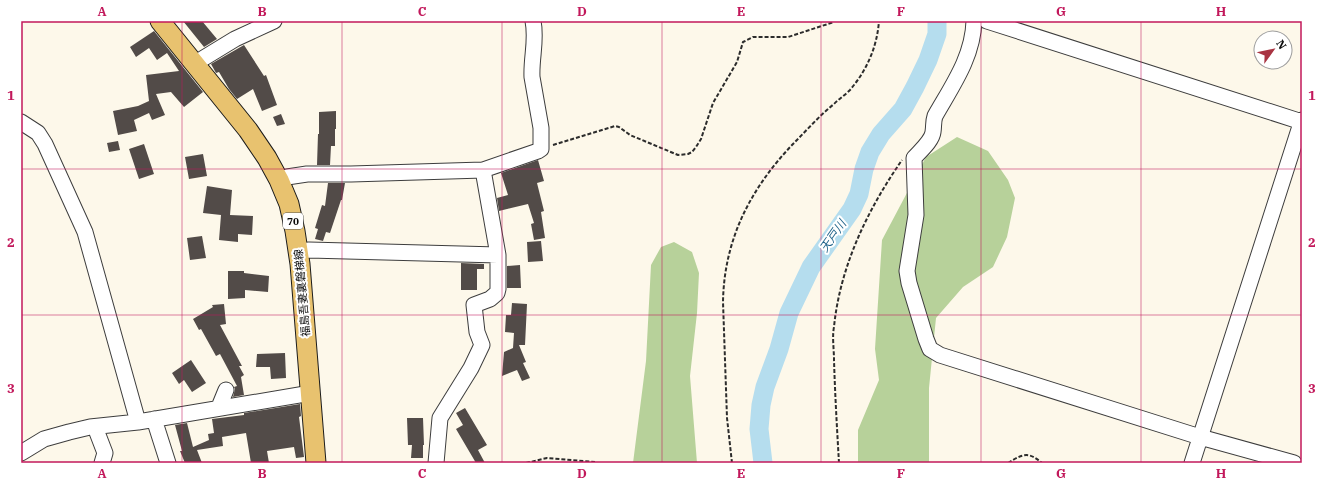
<svg xmlns="http://www.w3.org/2000/svg" width="1323" height="484" viewBox="0 0 1323 484" font-family="'IBM Plex Serif','Noto Sans JP',serif">
<style>
.forest{fill:#b7d19a}
.lines{fill:none;stroke-linecap:round;stroke-linejoin:round}
.river{stroke:#b5ddee;stroke-width:19}
.building{fill:#524b48}
.minor-casing{stroke:#3d3d3d;stroke-width:17}
.major-casing{stroke:#1b1b1b;stroke-width:21}
.path{stroke:#2c2c2c;stroke-width:2;stroke-dasharray:4 2;stroke-linecap:butt}
.minor{stroke:#fff;stroke-width:15}
.major{stroke:#e8c26f;stroke-width:19}
.grid{fill:none;stroke:#c2185b;stroke-width:1;stroke-opacity:0.55}
.labels{text-anchor:middle;stroke-width:4;stroke-linejoin:round;paint-order:stroke}
.shield{fill:#fff;stroke:#545454;stroke-width:1}
.shield-label{font-size:10px;font-weight:bold;fill:#0a0a0a}
.street-label{font-size:11px;fill:#0a0a0a;stroke:#fff}
.water-label{font-size:12px;font-style:italic;fill:#24668c;stroke:#fff}
.neatline{fill:none;stroke:#c2185b;stroke-width:1.5}
.grid-label{font-size:13px;text-anchor:middle;font-weight:bold;fill:#c2185b}
</style>
<rect width="100%" height="100%" fill="#fdf8ea"/>
<!-- forest -->
<path class="forest" d="M957 137 988 151 1008 180 1015 198 1007 237 993 267 963 287 936 318 929 388V463H858V430L879 380 875 349 882 240 926 157Z
M674 242 692 252 699 273 697 313 690 376 697 463H633L646 361 651 265 661 247Z"/>
<g class="lines">
<!-- river -->
<path class="river" d="M763 463 759 429 761 405 765 387 779 349 789 313 811 267 852 209 859 194 864 169 870 152 881 134 903 109 915 87 928 60 937 34V21"/>
</g>
<!-- building -->
<path class="building" d="M183 21H202L217 39 204 47Z
M154 31 203 92 184 107 171 92 156 94 165 115 152 120 149 113 134 120 137 131 118 135 113 111 138 106 149 101 146 75 179 71 167 53 157 60 149 48 136 57 130 47Z
M244 45 264 76 266 75 277 105 262 111 253 89 237 99 229 89 219 72 216 73 211 64Z
M336 111V129H335V146H331L330 165H317L318 134H319V112Z
M281 114 285 124 277 126 273 117Z
M118 141 120 150 109 152 107 143Z
M144 144 154 174 139 179 129 149Z
M203 154 207 176 189 179 185 157Z
M538 160 544 181 537 183 544 211 541 212 545 238 534 240 531 224 534 223 528 204 499 211 497 198 508 195 501 173Z
M328 183H345L342 200H341L330 233 326 232 323 241 315 239 318 229 315 228 322 205 325 206Z
M207 186 232 190 230 215 253 216 252 235 238 234V242L219 240 221 215 203 213Z
M202 236 206 258 190 260 187 238Z
M541 241 543 261 528 262 527 242Z
M461 263 484 264V269H477V290H461Z
M520 265 521 288H507V266Z
M228 271H244V273L269 276 268 292 245 290V298L228 299Z
M512 303 527 304 525 345H519L526 362 523 363 530 378 522 381 517 370 502 376 504 352 513 348 514 333 505 332 506 315H511Z
M224 304 226 324 220 325 242 366H239L244 375 241 377 244 395 233 397 235 389 234 387 237 386 220 354 216 356 201 329 199 330 193 319 213 307 212 305Z
M285 353 286 378 271 379 270 367H256L257 354Z
M191 360 206 383 192 392 184 380 179 384 172 373Z
M300 404 301 416 299 417 304 457 296 458 294 447 267 451 269 463H251L246 433 222 437 223 446 197 450 202 463H185L180 451H182L175 425 187 423 193 447 209 440 208 434 214 433 212 419 244 415V413Z
M465 408 487 445 478 450 485 463H476L456 429 463 425 456 413Z
M407 418H423L424 445H423V458H411L412 445H408Z"/>
<g class="lines">
<defs>
<path id="minor" d="M974 21C973 57 952 86 935 116 933 122 934 126 933 132 932 141 920 151 914 158L916 215 907 271 909 283 926 339 930 349 940 355 1200 437 1294 463
M987 21 1302 122
M194 64 235 39 274 21
M21 122 38 133 45 144 85 232 138 422
M279 180 287 177 307 174H351L483 170 538 151 541 149V128L532 77C531 58 537 40 533 21
M298 251 309 250 498 255
M219 407 226 390
M154 419 168 463
M95 427 105 453 102 463
M21 453 44 439 69 432 90 427 138 422 311 393
M436 463 440 418 471 368 482 345 477 332 474 305 490 299 497 293 498 289V255L483 170
M1192 463 1302 120"/>
<path id="major" d="M160 21 248 130 267 158 279 180 289 204 295 231 300 264 316 463"/>
</defs>
<!-- minor casing -->
<use href="#minor" class="minor-casing"/>
<!-- major casing -->
<use href="#major" class="major-casing"/>
<!-- path -->
<path class="path" d="M553 145 615 126 619 127 630 135 678 155 688 154 692 152 696 147 701 139 713 103 737 62 743 42 753 37H788L834 22
M526 463 547 458 595 462
M732 463 727 418 723 302C724 240 750 189 793 144 806 131 819 116 834 104 839 99 845 95 850 90 867 70 877 47 879 21
M839 463C837 429 835 394 834 360 834 349 832 337 834 327 840 266 868 209 902 160
M1008 463C1023 454 1028 451 1042 463"/>
<!-- minor -->
<use href="#minor" class="minor"/>
<!-- major -->
<use href="#major" class="major"/>
</g>
<!-- grid -->
<path class="grid" d="M182 21V463M342 21V463M502 21V463M662 21V463M821 21V463M981 21V463M1141 21V463M21 169H1302M21 315H1302"/>
<g class="labels">
<!-- shield labels -->
<rect class="shield" x="283" y="213" width="20" height="16" rx="3"/>
<g class="shield-label">
<text x="293" y="225">70</text>
</g>
<!-- street labels -->
<g class="street-label">
<text transform="translate(302 293) rotate(-95)" y="4">福島吾妻裏磐梯線</text>
</g>
<!-- water labels -->
<g class="water-label">
<text transform="translate(833 236) rotate(-55)" y="4">天戸川</text>
</g>
</g>
<!-- border -->
<rect width="1323" height="484" fill="none" stroke="#ffffff" stroke-width="44"/>
<!-- north arrow -->
<g transform="translate(1273 50) rotate(57)"><circle r="19" fill="#ffffff" stroke="#9d9d9d"/>
<path d="M0-3L7 15L0 10L-7 15Z" fill="#a93442"/>
<text y="-6" font-size="11" font-weight="bold" text-anchor="middle" fill="#0a0a0a">N</text>
</g>
<rect x="22" y="22" width="1279" height="440" class="neatline"/>
<g class="grid-label">
<text x="102" y="16">A</text>
<text x="262" y="16">B</text>
<text x="422" y="16">C</text>
<text x="582" y="16">D</text>
<text x="741" y="16">E</text>
<text x="901" y="16">F</text>
<text x="1061" y="16">G</text>
<text x="1221" y="16">H</text>
<text x="11" y="100">1</text>
<text x="1312" y="100">1</text>
<text x="11" y="247">2</text>
<text x="1312" y="247">2</text>
<text x="11" y="393">3</text>
<text x="1312" y="393">3</text>
<text x="102" y="478">A</text>
<text x="262" y="478">B</text>
<text x="422" y="478">C</text>
<text x="582" y="478">D</text>
<text x="741" y="478">E</text>
<text x="901" y="478">F</text>
<text x="1061" y="478">G</text>
<text x="1221" y="478">H</text>
</g>
</svg>
